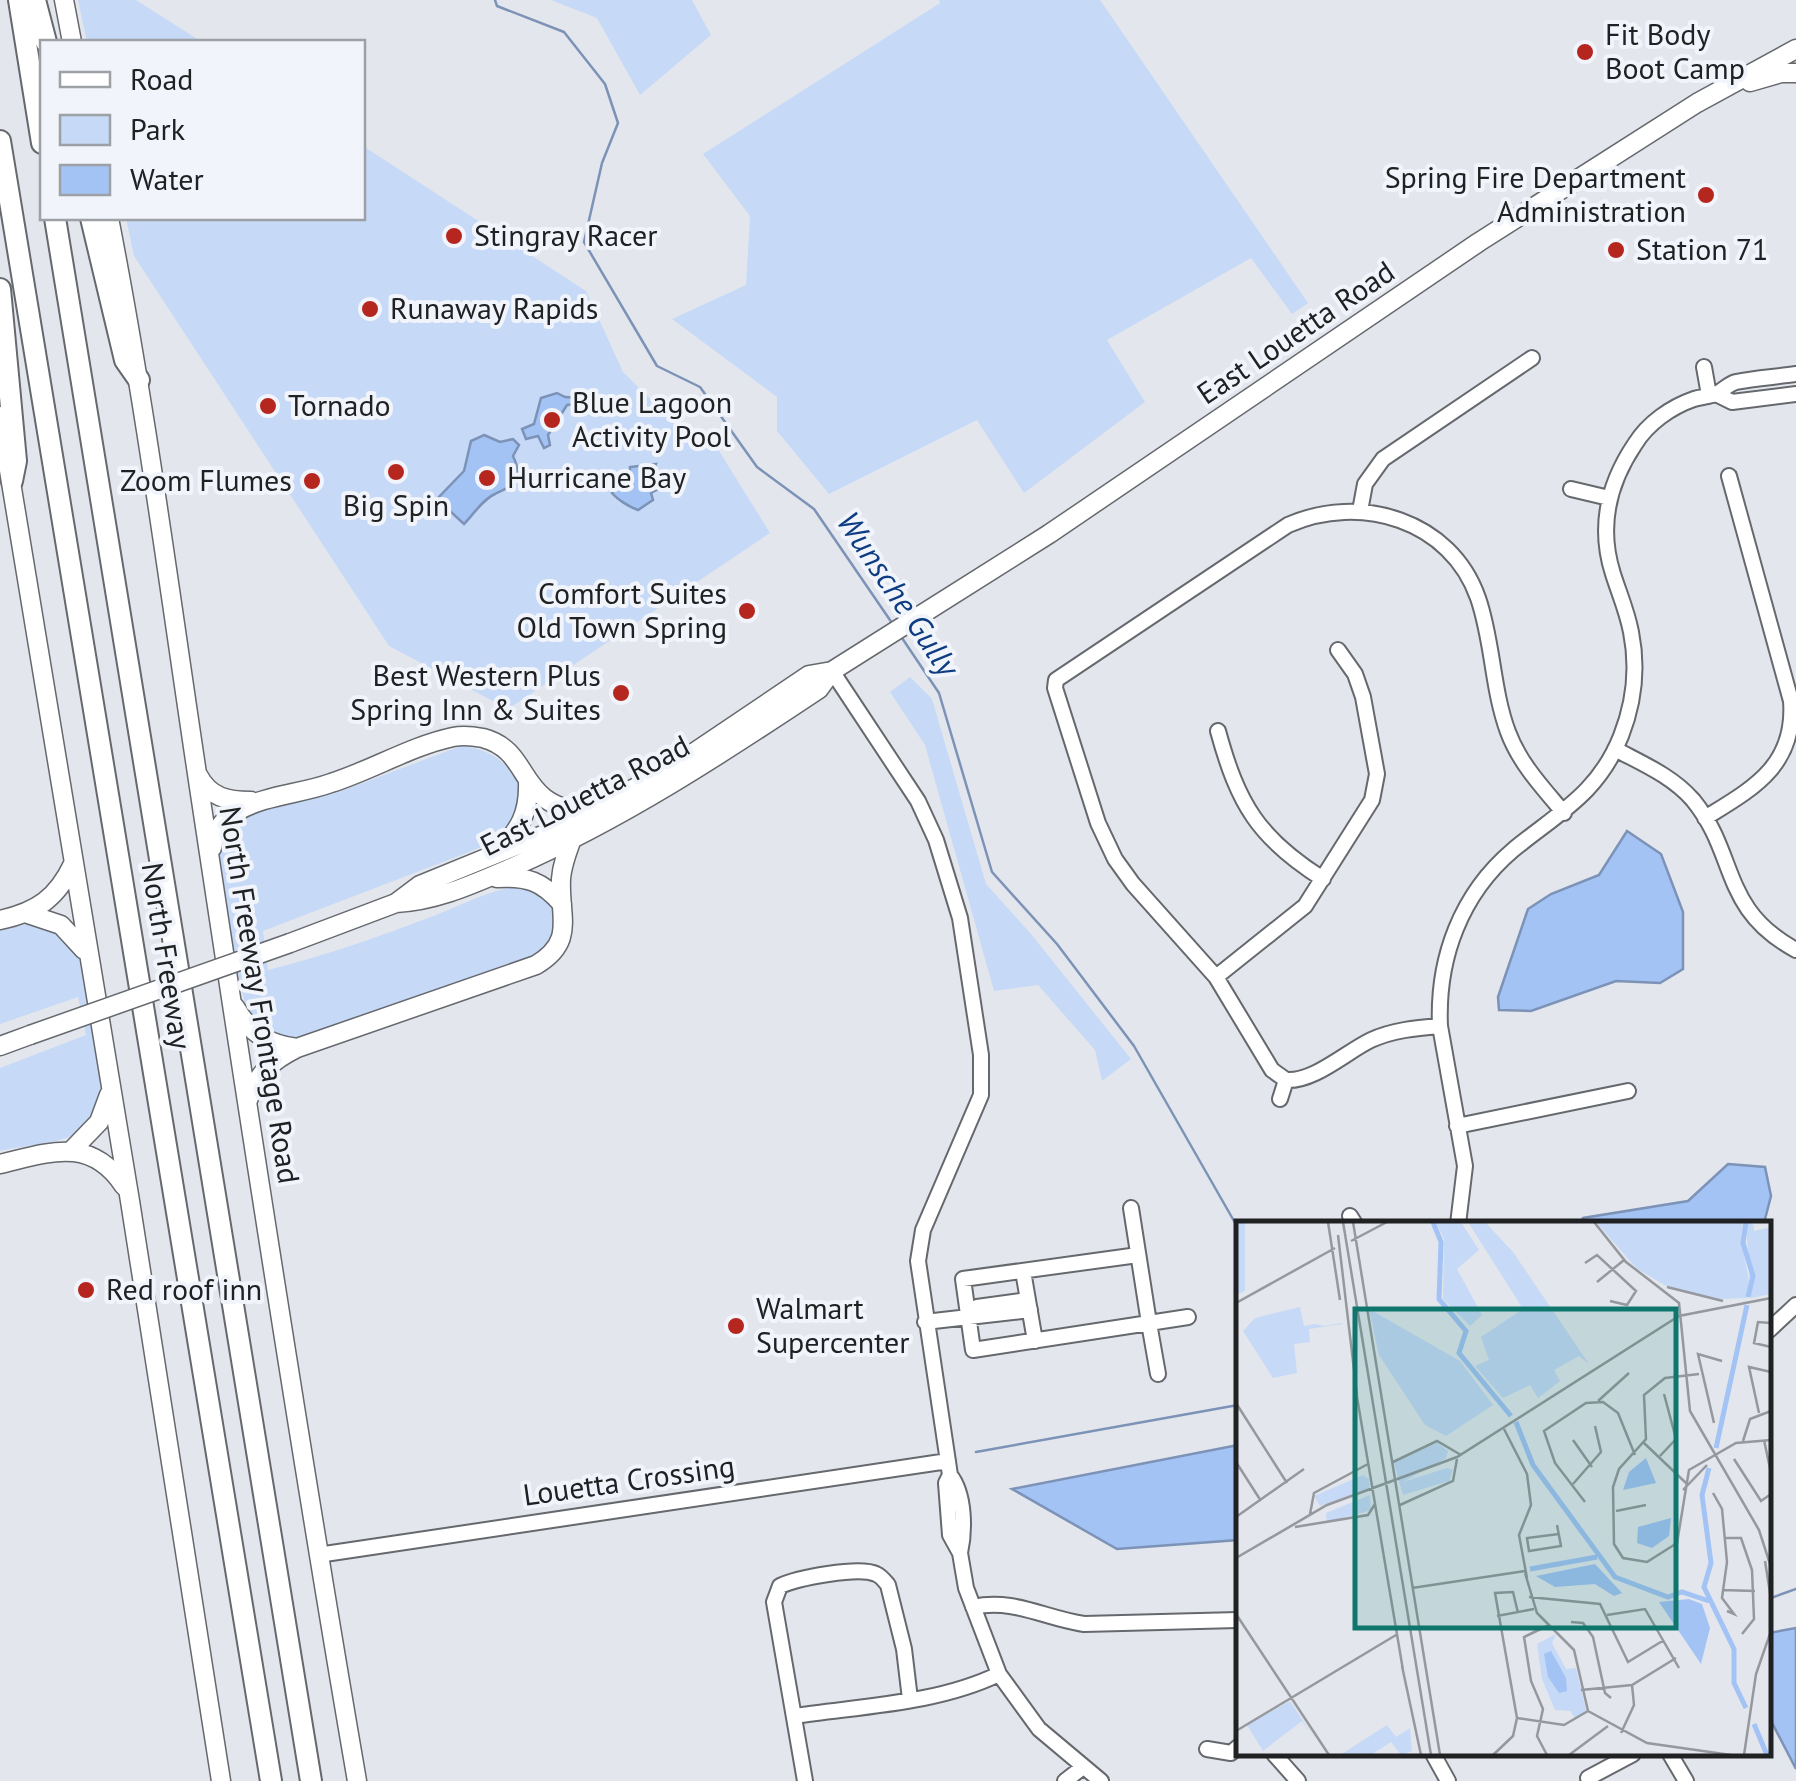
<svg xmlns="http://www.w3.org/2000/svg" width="1796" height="1781" viewBox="0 0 1796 1781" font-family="'PT Sans',sans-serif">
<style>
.green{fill:#c6d9f6}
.water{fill:#a3c3f5;stroke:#7c92b6;stroke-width:2.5}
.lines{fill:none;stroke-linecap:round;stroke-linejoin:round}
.stream{stroke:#7c92b6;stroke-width:2.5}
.minor-casing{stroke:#65686d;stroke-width:18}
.major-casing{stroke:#65686d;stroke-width:21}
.highway-casing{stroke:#65686d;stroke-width:24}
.minor{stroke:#fff;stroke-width:14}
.major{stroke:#fff;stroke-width:18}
.highway{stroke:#fff;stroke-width:20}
.major-bridge-casing{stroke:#65686d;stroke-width:21;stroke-linecap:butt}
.major-bridge{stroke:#fff;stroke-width:18}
.poi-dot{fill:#b5261f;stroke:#f1f4fa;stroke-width:4}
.labels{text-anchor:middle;stroke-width:8;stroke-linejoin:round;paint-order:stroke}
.poi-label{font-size:30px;fill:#202123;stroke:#f1f4fa;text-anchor:start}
.street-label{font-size:30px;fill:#202123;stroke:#f1f4fa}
.water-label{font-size:32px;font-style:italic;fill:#0d3c82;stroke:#f1f4fa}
.inset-river{fill:none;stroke:#a3c3f5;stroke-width:5}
.inset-road{fill:none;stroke:#95989c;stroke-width:2.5}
.view{fill:#0f766e;fill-opacity:0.15;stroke:#0f766e;stroke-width:5}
.inset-edge{fill:none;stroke:#202123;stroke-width:5}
</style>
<rect width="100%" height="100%" fill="#e3e7ed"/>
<!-- green -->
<path class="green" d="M78 0H136L202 42H87Z
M551 0H692L711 35 640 95 597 18Z
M939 0H1100L1308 303 1292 314 1251 258 1107 340 1145 402 1024 493 977 420 829 494 777 431V397L672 319 746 285 750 216 703 154 940 3Z
M363 146 586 291 623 372 674 422 716 446 770 533 508 709 389 646 134 256 126 218H362Z
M910 677 932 699 986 884 1031 934 1131 1059 1102 1081 1095 1050 1038 985 994 991 925 745 890 692Z
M461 746C509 749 540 795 504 833 495 843 480 847 469 852L263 931 268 970C324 956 381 936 436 915 460 906 489 890 515 887 559 881 574 940 523 960L298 1037 284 1039 250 1021C241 993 214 864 221 841 226 828 236 820 248 814L336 793Z
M32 923H45L78 950 102 1088C97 1148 45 1140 0 1151V1068L86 1035 78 997 0 1024V930Z"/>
<!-- water -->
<path class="water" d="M557 393 565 397 582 398 587 403 567 405 548 435 550 445 544 448 538 436 526 439 522 429 534 424 541 398Z
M484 435 500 442 513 439 519 445 513 456C525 482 515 484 495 494 483 499 473 515 464 524L437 499 464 471 471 441Z
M656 464 652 477 658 479 660 488 651 493 653 500 638 510C629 507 617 499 612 493L621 478 630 472V467Z
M1627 831 1661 854 1683 912V969L1660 983 1616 981 1531 1011 1499 1010 1498 997 1528 909 1551 894 1599 875Z
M1728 1164 1765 1167 1771 1196 1764 1223H1580L1583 1218 1688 1201Z
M1238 1445V1540L1117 1549 1012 1489Z
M1796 1628V1769L1769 1717V1633Z"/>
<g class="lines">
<!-- stream -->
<path class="stream" d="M495 0 497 6 564 32 605 84 618 123 602 163 584 242 657 366 700 387 757 467 814 509 892 623
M902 638 939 693 992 872 1057 944 1134 1046 1238 1228
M976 1452 1238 1405
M1768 1599 1796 1589"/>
<defs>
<path id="minor" d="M1704 367 1709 395
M1716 394 1732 402 1796 394
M1571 489 1609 498
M1360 511 1365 484 1383 459 1532 358
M832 671 918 801 936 840 960 918 981 1055V1095L923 1230 918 1261 950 1475C965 1494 965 1530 960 1553
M1218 731C1238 804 1258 838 1323 879
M1615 749C1643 764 1672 776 1693 800 1738 855 1720 909 1796 950
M1705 818C1752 789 1796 766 1791 701L1729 476
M1216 977 1305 906 1372 800 1377 774 1363 697 1355 674 1338 650
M1286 1080 1272 1070 1216 977 1133 884 1115 859 1098 823 1055 688 1056 680 1288 525C1360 493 1451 520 1478 598 1493 641 1492 689 1508 732 1520 764 1543 788 1564 813
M1286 1080C1314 1082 1346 1052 1371 1040 1393 1030 1416 1028 1440 1026
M1280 1099 1286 1080
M1457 1126 1628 1091
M1131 1208 1149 1323 973 1350 963 1279 1138 1255
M1350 1216 1355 1224
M1458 1224 1465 1166 1440 1026C1437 958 1461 894 1513 850 1558 813 1598 794 1621 736 1634 703 1638 667 1631 632 1627 611 1619 593 1613 574 1598 527 1608 484 1635 444 1648 423 1671 407 1694 399 1701 397 1710 396 1716 394 1724 390 1728 384 1736 382 1755 378 1776 377 1796 374
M1023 1271 1035 1341
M968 1316 977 1307 1028 1300
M925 1322 1030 1310
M1768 1331 1796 1305
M1158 1374 1149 1323 1188 1317
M950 1475 946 1483 950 1535 960 1553 966 1588 999 1674 1039 1729 1101 1781
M318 1555 948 1461
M973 1607C1013 1598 1044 1618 1084 1624L1238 1620
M794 1716C861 1706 937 1704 999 1674
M1207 1749 1231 1753 1238 1747
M1274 1754 1298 1781
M1433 1754 1448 1781
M1670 1754 1686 1781
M1588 1778 1633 1754
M805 1781 774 1602 780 1586C797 1578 859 1566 876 1574 881 1576 884 1580 888 1585L904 1649 910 1699
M1065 1781 1083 1767"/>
<path id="major" d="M64 0 72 42
M1750 82 1781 73H1796
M109 218C147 413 172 610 202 807 251 1132 301 1457 357 1781
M0 416 130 1201 221 1781
M198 775C210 798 228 801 251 801
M212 848C214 832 222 820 236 812 264 795 301 794 331 783 372 770 411 746 453 737 462 735 473 736 483 738 535 752 513 807 590 813
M498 851C520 830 529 813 528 782
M497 878C527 876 542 881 562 904
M396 903C438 901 475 883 513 867 622 819 720 755 819 689L832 671
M28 914 61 925 84 950
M0 920C37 912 57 898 73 864
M290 943 396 903 420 885 572 823 674 766 809 675 832 671 1049 534 1479 242 1697 103 1796 49
M235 1007C250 1033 267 1044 297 1048
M0 1046 30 1035
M248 1100C258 1073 271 1061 297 1048L536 965C576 941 559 917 561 879 562 865 567 852 572 839
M71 1151 99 1122 109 1095
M0 1164C50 1152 91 1136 124 1186"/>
<path id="highway" d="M19 0 42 143
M35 0 46 42
M0 141 271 1781
M55 218 311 1781
M91 218 125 360 139 380
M0 289 16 461 12 481"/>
</defs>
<!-- minor casing -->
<use href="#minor" class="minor-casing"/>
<!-- major casing -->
<use href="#major" class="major-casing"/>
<!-- highway casing -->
<use href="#highway" class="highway-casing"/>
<!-- minor -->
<use href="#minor" class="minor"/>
<!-- major -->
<use href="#major" class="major"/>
<!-- highway -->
<use href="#highway" class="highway"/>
<defs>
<path id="major-bridge" d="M30 1035 290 943"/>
</defs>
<!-- major-bridge casing -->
<use href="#major-bridge" class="major-bridge-casing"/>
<!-- major-bridge -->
<use href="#major-bridge" class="major-bridge"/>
</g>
<!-- markers -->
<g class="poi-dot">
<circle cx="1585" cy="52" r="10"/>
<circle cx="1706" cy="195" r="10"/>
<circle cx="454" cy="236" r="10"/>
<circle cx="1616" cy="250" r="10"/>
<circle cx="370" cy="309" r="10"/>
<circle cx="268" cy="406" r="10"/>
<circle cx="552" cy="420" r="10"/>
<circle cx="396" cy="472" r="10"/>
<circle cx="487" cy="478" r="10"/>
<circle cx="312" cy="481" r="10"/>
<circle cx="747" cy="611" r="10"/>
<circle cx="621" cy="693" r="10"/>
<circle cx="86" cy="1290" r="10"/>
<circle cx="736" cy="1326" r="10"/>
</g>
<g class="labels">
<!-- poi labels -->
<g class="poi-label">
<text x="1605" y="45">Fit Body<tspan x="1605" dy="34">Boot Camp</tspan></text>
<text x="1686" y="188" text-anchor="end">Spring Fire Department<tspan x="1686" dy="34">Administration</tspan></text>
<text x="474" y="246">Stingray Racer</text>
<text x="1636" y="260">Station 71</text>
<text x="390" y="319">Runaway Rapids</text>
<text x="572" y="413">Blue Lagoon<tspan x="572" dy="34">Activity Pool</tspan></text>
<text x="288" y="416">Tornado</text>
<text x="507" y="488">Hurricane Bay</text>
<text x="292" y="491" text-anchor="end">Zoom Flumes</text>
<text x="396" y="516" text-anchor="middle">Big Spin</text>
<text x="727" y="604" text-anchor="end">Comfort Suites<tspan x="727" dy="34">Old Town Spring</tspan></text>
<text x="601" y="686" text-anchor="end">Best Western Plus<tspan x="601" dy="34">Spring Inn &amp; Suites</tspan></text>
<text x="106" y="1300">Red roof inn</text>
<text x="756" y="1319">Walmart<tspan x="756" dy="34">Supercenter</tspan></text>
</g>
<!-- street labels -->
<g class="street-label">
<text transform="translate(1296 333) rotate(-34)" y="10">East Louetta Road</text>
<text transform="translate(585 796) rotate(-27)" y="10">East Louetta Road</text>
<text transform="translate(166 956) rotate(81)" y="10">North Freeway</text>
<text transform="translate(259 995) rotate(81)" y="10">North Freeway Frontage Road</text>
<text transform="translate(629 1481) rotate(-8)" y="10">Louetta Crossing</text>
</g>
<!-- water labels -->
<g class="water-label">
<text transform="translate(898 594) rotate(56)" y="11">Wunsche Gully</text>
</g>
</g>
<!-- overview -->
<g transform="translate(1236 1221)">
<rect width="535" height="535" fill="#e3e7ed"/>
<path d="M0 1H9V70L0 74ZM200 1H225L243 29 221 48 246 94 234 105 207 78 208 18ZM232 1H249L277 31 353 143 343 135 318 149 324 160 302 177 294 164 267 177 239 145 253 139 245 116 287 88ZM360 1H507L505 19 514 64 510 1H517L518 10 535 6V73L515 77 513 67 511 77 484 78 430 65 400 47ZM64 86 68 105 78 103 89 105 106 102 107 103 73 108 74 121 58 123 61 152 37 157 7 110 19 97ZM133 88 224 140 257 184 210 215 189 204 143 134ZM201 222 212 230 210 237 167 261 211 247 217 249 213 260 167 274 158 242ZM127 254 133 258 135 289 91 302 90 292 134 274 133 267 84 285 78 275ZM320 413 316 422 330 448 340 447 350 489 339 499 335 490 319 489 306 458 301 423ZM54 480 79 518 66 500 27 530 11 504ZM151 504 160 516 174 507 176 530 165 534 155 521 135 534H104Z" fill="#c6d9f6"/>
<path d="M410 237 420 262 387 269 393 251ZM435 297 433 315 416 327 401 322 402 306ZM359 343 386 372 378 375 359 363 319 366 300 355ZM453 378 466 383 474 407 465 443 423 381ZM315 430 330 457 331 470 323 472 312 456 308 433Z" fill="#a3c3f5"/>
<path class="inset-river" d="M197 1 205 21 203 78 230 110 223 132 275 195M510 1 507 22 517 55 512 76M280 201 297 244 379 356 432 376 446 371 473 380M480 227 511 84M473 247 466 274 475 342 468 366 498 428V462L510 487M294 348 361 336M518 503 531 534"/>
<path class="inset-road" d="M92 1 104 79M107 1 195 534M117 1 204 534M358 1 390 41 443 82 454 190 523 309 535 346M102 14 121 174M115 20 151 1M349 42 361 34 400 70 391 84 374 80M361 61 388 39M431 66 487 80M0 82 99 27M535 102 522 101 518 122 535 126M463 153 429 157 408 174 410 218 383 248 377 266 378 323 387 337 411 341 441 322 453 249 500 222 535 219M120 170 167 449M362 180 393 152M0 182 51 262M523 192 513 146 535 151M478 202 462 133 486 140M268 208 291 253 295 284 283 314 291 357M337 219 356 246M528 219 535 252M507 220 514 198 535 190M408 222 450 262M424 235 440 218 428 173M498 238 525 280 535 273M0 241 25 280M157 241 201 220 225 234M337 263 365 231 359 205M447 269 471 244M477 272 486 288 491 341 486 377 498 393 491 390M349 281 319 242 308 210 350 182 367 181 382 192 399 234M164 284 217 260 221 238M380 290 410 284M74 293 78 272 132 243M0 296 68 248M321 304 325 325 293 330 291 317 323 313M59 306 132 294 139 283M489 317H505L516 349 518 398 506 413M0 337 91 284 221 236 443 95 535 77M529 340 535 378M289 352 301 392 338 429 352 490 411 522 495 534M176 367 289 350M486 369 519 370M293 376 364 383 392 441 428 419M0 393 93 534M371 394 409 388 443 447M261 395 298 388M335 401 347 402 357 416 369 472 375 477M166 445 185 534M345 469 396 464 440 437M281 497 328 504 352 490M0 510 160 414M385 512 398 484 396 464M257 534 277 515 281 497 259 372 277 371 282 392M311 534 301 515 307 488 295 460 288 416 313 404M333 534 372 505M508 534 520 453 535 410"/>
<path class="view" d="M119 88H440V407H119Z"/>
<rect width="535" height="535" class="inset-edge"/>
</g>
<!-- legend -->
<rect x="40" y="40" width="325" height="180" fill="#f1f4fa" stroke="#9da0a4" stroke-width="2.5"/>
<rect x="60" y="72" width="50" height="15" fill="#ffffff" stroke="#9da0a4" stroke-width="2.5"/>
<text x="130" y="90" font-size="30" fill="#202123">Road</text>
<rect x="60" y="115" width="50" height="30" fill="#c6d9f6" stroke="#9da0a4" stroke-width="2.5"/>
<text x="130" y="140" font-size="30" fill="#202123">Park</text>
<rect x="60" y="165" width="50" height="30" fill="#a3c3f5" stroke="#9da0a4" stroke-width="2.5"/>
<text x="130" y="190" font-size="30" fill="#202123">Water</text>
</svg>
